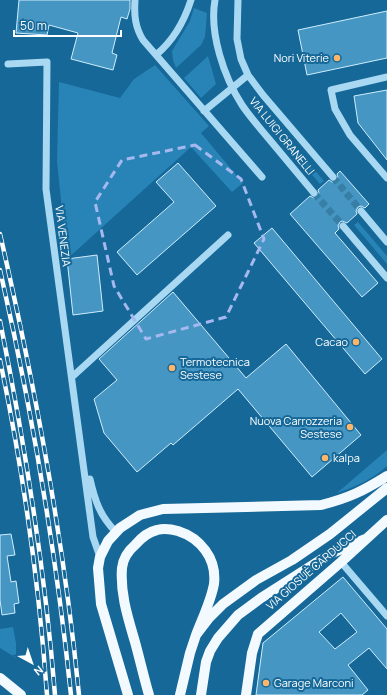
<svg xmlns="http://www.w3.org/2000/svg" width="387" height="695" viewBox="0 0 387 695" font-family="Manrope,sans-serif">
<style>
.green{fill:#2884b6}
.building{fill:#4696c3;stroke:#cfedfd;fill-rule:evenodd}
.lines{fill:none;stroke-linecap:round;stroke-linejoin:round}
.minor-tunnel{stroke:#387fa7;stroke-width:7;stroke-dasharray:7 3.5;stroke-linecap:butt}
.minor{stroke:#a8d8f2;stroke-width:7}
.major{stroke:#f3faff;stroke-width:10}
.rail-casing{stroke:#fff;stroke-width:4.5}
.rail{stroke:#156898;stroke-width:3;stroke-dasharray:9;stroke-linecap:butt}
.marked{fill:none;stroke:#a5b8ef;stroke-width:3;stroke-dasharray:8 5;stroke-linejoin:round}
.poi-dot{fill:#ffb669;stroke:#156898;stroke-width:1.5}
.labels{text-anchor:middle;stroke-width:4;stroke-linejoin:round;paint-order:stroke}
.poi-label{font-size:11px;fill:#fff;stroke:#156898;text-anchor:end}
.street-label{font-size:11px;fill:#fff;stroke:#156898}
</style>
<rect width="100%" height="100%" fill="#156898"/>
<!-- green -->
<path class="green" d="M194 8 207 13 205 37 201 45 176 68 173 60 172 51 190 21Z
M208 56 216 84 201 98 184 78Z
M155 65 209 126 201 133 243 183 232 192 191 147 67 259 57 161 59 82 120 98 134 79Z
M269 125 279 129 324 181 320 184Z
M358 222 387 256V264L354 225Z
M387 450V466C371 480 357 486 337 493Z
M13 627 16 643V658L0 648V629Z"/>
<!-- building -->
<path class="building" d="M19 0H130V9L127 19 121 17 112 53 117 55 113 70 71 59 78 33 49 25 47 35 16 33Z
M387 11V58L307 75 298 30Z
M387 90V160L358 123 354 96Z
M178 163 216 206 137 275 117 252 174 202 156 182Z
M340 171 369 204 365 208 361 206 358 207 356 211 357 214 347 223 342 221 340 222 338 226 339 229 335 233 378 283 362 297 290 214 310 196 314 198 317 197 319 193 318 190 329 180 332 182 336 181 338 178 337 174Z
M272 228 382 359 365 374 254 243Z
M97 255 103 311 73 315 67 259Z
M173 292 246 378 286 344 361 435 312 477 238 389 173 445 171 443 137 472 104 433 94 399 117 380 99 359Z
M11 534 15 555 7 556 11 582 16 581 19 603 14 604 15 613 2 615 0 600V535Z
M343 577 387 629V669L369 648 348 665 368 690 362 695H256L263 643ZM341 613 357 632 335 649 319 632Z"/>
<g class="lines">
<!-- minor-tunnel -->
<path class="minor-tunnel" d="M333 177 361 211
M314 193 343 226"/>
<!-- minor -->
<path class="minor" d="M135 0C134 15 135 27 143 40L262 177
M215 0C209 33 224 77 242 105 250 117 260 128 269 139 284 157 299 175 314 193
M238 0 237 39 241 59 248 75 263 95 333 177
M156 55C174 40 184 22 191 0
M8 64 47 62 46 189 93 537 100 557
M387 77 331 90 335 109 350 135 387 178
M204 111 248 75
M361 211 387 242
M343 226 387 278
M72 377 228 235
M90 479C95 501 100 516 116 532
M341 562 387 616"/>
<!-- major -->
<path class="major" d="M0 678 21 695
M128 695 101 604 98 568 100 557 108 541 120 528 140 515 163 509 321 505C349 498 363 491 387 476
M149 695C144 678 140 660 135 642 128 618 120 594 122 568 123 559 128 551 135 545 141 538 148 532 157 530 164 528 171 529 178 531 200 538 217 558 214 584 211 601 202 619 196 635
M180 695 190 653 196 635 209 618 223 604 256 580 292 560 330 534 387 488
M201 695 206 662 210 651 218 638 238 615 261 598 330 554 365 539
M246 695 252 653 258 634 341 562 387 520"/>
<defs>
<path id="rail" d="M0 234C35 386 64 540 79 695
M0 270C32 410 56 552 71 695
M0 321C25 445 45 569 55 695
M0 360C23 470 39 583 47 695"/>
</defs>
<!-- rail casing -->
<use href="#rail" class="rail-casing"/>
<!-- rail -->
<use href="#rail" class="rail"/>
</g>
<!-- marked area -->
<path class="marked" d="M195 145 241 179 264 239 226 317 146 339 114 286 95 202 122 160Z"/>
<!-- markers -->
<g class="poi-dot">
<circle cx="337" cy="58" r="4"/>
<circle cx="356" cy="342" r="4"/>
<circle cx="172" cy="368" r="4"/>
<circle cx="350" cy="427" r="4"/>
<circle cx="325" cy="458" r="4"/>
<circle cx="266" cy="683" r="4"/>
</g>
<g class="labels">
<!-- poi labels -->
<g class="poi-label">
<text x="329" y="62">Nori Viterie</text>
<text x="348" y="346">Cacao</text>
<text x="180" y="366" text-anchor="start">Termotecnica<tspan x="180" dy="13">Sestese</tspan></text>
<text x="342" y="425">Nuova Carrozzeria<tspan x="342" dy="13">Sestese</tspan></text>
<text x="333" y="462" text-anchor="start">kalpa</text>
<text x="274" y="687" text-anchor="start">Garage Marconi</text>
</g>
<!-- street labels -->
<g class="street-label">
<text transform="translate(282 136) rotate(51)" y="4">VIA LUIGI GRANELLI</text>
<text transform="translate(63 236) rotate(83)" y="4">VIA VENEZIA</text>
<text transform="translate(311 570) rotate(-41)" y="4">VIA GIOSUÈ CARDUCCI</text>
</g>
</g>
<!-- north arrow -->
<g transform="translate(32 663) rotate(140)" stroke="#156898" stroke-width="3" paint-order="stroke">
<path d="M0-3L7 15L0 10L-7 15Z" fill="#ffffff"/>
<text y="-6" font-size="11" font-weight="bold" text-anchor="middle" fill="#ffffff">N</text>
</g>
<!-- scale -->
<path d="M14 30v6h107v-6" fill="none" stroke="#ffffff" stroke-width="2"/>
<text x="20" y="30" font-size="12" fill="#ffffff" stroke="#156898" stroke-width="3" paint-order="stroke">50 m</text>
</svg>
